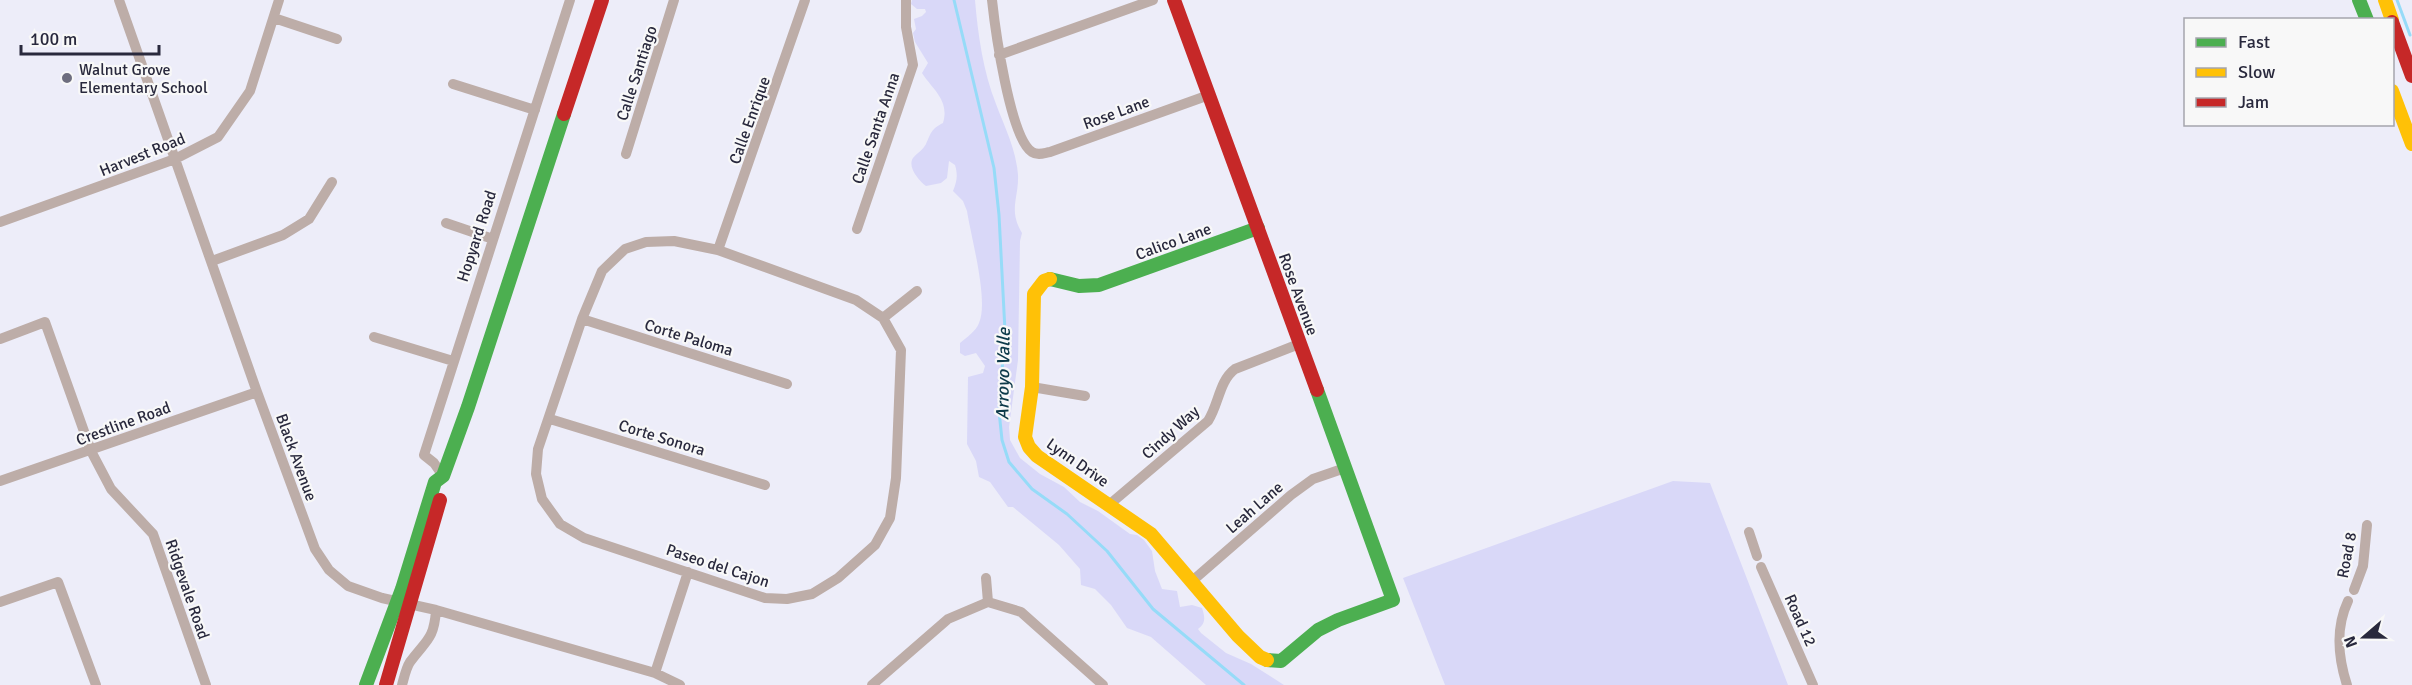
<svg xmlns="http://www.w3.org/2000/svg" width="2412" height="685" viewBox="0 0 2412 685" font-family="Signika,sans-serif">
<style>
.green{fill:#d9d8f8}
.lines{fill:none;stroke-linecap:round;stroke-linejoin:round}
.stream{stroke:#96dbf8;stroke-width:3}
.street{stroke:#bdada8;stroke-width:10}
.fast{stroke:#4caf50;stroke-width:14}
.slow{stroke:#ffc107;stroke-width:14}
.jam{stroke:#c62828;stroke-width:14}
.poi-dot{fill:#6e6e7f;stroke:#f8f8f8;stroke-width:2}
.labels{text-anchor:middle;stroke-width:4.5;stroke-linejoin:round;paint-order:stroke}
.poi-label{font-size:16px;fill:#29293d;stroke:#f8f8f8;text-anchor:start}
.street-label{font-size:16px;fill:#29293d;stroke:#f8f8f8}
.water-label{font-size:18px;font-style:italic;fill:#0d3a4a;stroke:#f8f8f8}
</style>
<rect width="100%" height="100%" fill="#ededf9"/>
<!-- green -->
<path class="green" d="M912 0H975C978 35 983 71 996 104 1005 128 1016 149 1018 175 1019 198 1008 210 1022 233L1020 241 1018 360 1009 427 1010 440 1020 458 1040 474 1064 487 1080 502 1098 511 1130 534 1137 535 1144 540 1152 551 1155 571 1162 589 1177 591 1180 607 1192 605 1202 608C1205 617 1206 623 1198 629L1201 633 1226 653 1251 664 1284 685H1206L1151 637 1127 628 1111 605 1095 589 1081 585 1080 569 1059 545 1013 507H1008L990 482 979 477 976 461 967 444 968 377 983 373 985 366 976 353 965 356 960 353V343C967 337 976 331 979 323 989 301 971 237 967 211L963 201 953 191C957 181 958 175 955 165L949 161 947 178 941 183 926 186C919 181 907 167 913 158 917 153 923 150 926 144 931 133 931 129 943 123 950 100 932 89 922 73L928 63 915 42 913 33 916 29 914 19 922 16 926 12 925 9H917L911 4Z
M1673 481 1710 483 1788 685H1445L1403 578Z"/>
<g class="lines">
<!-- stream -->
<path class="stream" d="M954 0 994 168 999 215 1005 331 999 411 1002 440 1009 462 1032 489 1067 514 1107 551 1153 609 1244 685
M2397 0 2410 35"/>
<!-- street -->
<path class="street" d="M119 0 257 392 315 549 329 570 348 586 382 598 436 610 655 673 680 685
M992 0C995 28 1010 138 1032 152 1038 156 1044 153 1050 152L1209 95
M274 18 337 39
M999 55 1153 0
M453 84 535 110
M626 154 674 0
M0 222 175 159 218 137 250 91 279 0
M446 223 493 239
M857 229 913 65 906 27V0
M674 241 718 250 856 300 883 318 901 350 896 478 890 518 875 545 838 578 812 594 787 599 765 598 584 538 560 524 542 499 536 474 538 449 582 319 602 271 625 249 646 242Z
M718 250 805 0
M212 261 283 235 309 219 332 182
M883 318 917 291
M582 319 787 384
M374 337 453 361
M0 339 45 322 91 451 111 489 153 534 206 685
M1032 387 1085 396
M550 419 765 485
M443 476 434 463 424 455 570 0
M0 481 257 392
M1110 504 1208 421C1219 404 1219 381 1235 369L1299 344
M1749 532 1757 556
M1761 567 1813 685
M986 578 988 602
M1191 582 1291 495 1313 479 1345 468
M2354 590 2363 566 2367 525
M0 602 58 582 96 685
M655 673 688 572
M402 685C404 678 406 668 410 662 426 640 434 640 436 610
M872 685 948 619 988 602 1021 612 1103 685
M2347 685C2338 657 2335 629 2348 601"/>
<!-- fast -->
<path class="fast" d="M2359 0 2367 20
M1050 279 1079 286 1099 285 1258 228
M1267 660 1281 661 1318 630 1338 620 1393 600 1317 390
M366 685 402 589 435 482 443 476 468 407 564 114"/>
<!-- slow -->
<path class="slow" d="M2385 0 2392 20
M2392 91 2412 144
M1050 279 1044 281 1034 294 1032 387 1025 437 1029 447 1037 456 1151 534 1238 636 1260 657 1267 660"/>
<!-- jam -->
<path class="jam" d="M1174 0 1317 390
M2392 22 2412 76
M564 114 602 0
M386 685 440 500"/>
</g>
<!-- markers -->
<circle class="poi-dot" cx="67" cy="78" r="6"/>
<g class="labels">
<!-- poi labels -->
<g class="poi-label">
<text x="79" y="75">Walnut Grove<tspan x="79" dy="18">Elementary School</tspan></text>
</g>
<!-- street labels -->
<g class="street-label">
<text transform="translate(636 73) rotate(-72)" y="6">Calle Santiago</text>
<text transform="translate(1116 112) rotate(-20)" y="6">Rose Lane</text>
<text transform="translate(749 120) rotate(-70)" y="6">Calle Enrique</text>
<text transform="translate(875 128) rotate(-71)" y="6">Calle Santa Anna</text>
<text transform="translate(142 154) rotate(-22)" y="6">Harvest Road</text>
<text transform="translate(476 236) rotate(-72)" y="6">Hopyard Road</text>
<text transform="translate(1173 241) rotate(-20)" y="6">Calico Lane</text>
<text transform="translate(1299 294) rotate(70)" y="6">Rose Avenue</text>
<text transform="translate(689 337) rotate(17)" y="6">Corte Paloma</text>
<text transform="translate(123 423) rotate(-20)" y="6">Crestline Road</text>
<text transform="translate(1170 432) rotate(-42)" y="6">Cindy Way</text>
<text transform="translate(662 437) rotate(17)" y="6">Corte Sonora</text>
<text transform="translate(297 457) rotate(70)" y="6">Black Avenue</text>
<text transform="translate(1078 462) rotate(35)" y="6">Lynn Drive</text>
<text transform="translate(1254 507) rotate(-41)" y="6">Leah Lane</text>
<text transform="translate(2346 555) rotate(-79)" y="6">Road 8</text>
<text transform="translate(718 565) rotate(18)" y="6">Paseo del Cajon</text>
<text transform="translate(188 589) rotate(71)" y="6">Ridgevale Road</text>
<text transform="translate(1801 620) rotate(66)" y="6">Road 12</text>
</g>
<!-- water labels -->
<g class="water-label">
<text transform="translate(1003 374) rotate(-89)" y="6">Arroyo Valle</text>
</g>
</g>
<!-- legend -->
<rect x="2184" y="18" width="210" height="108" fill="#f8f8f8" stroke="#a5a5ad" stroke-width="1.5"/>
<rect x="2196" y="38" width="30" height="9" fill="#4caf50" stroke="#a5a5ad" stroke-width="1.5"/>
<text x="2238" y="48" font-size="18" fill="#29293d">Fast</text>
<rect x="2196" y="68" width="30" height="9" fill="#ffc107" stroke="#a5a5ad" stroke-width="1.5"/>
<text x="2238" y="78" font-size="18" fill="#29293d">Slow</text>
<rect x="2196" y="98" width="30" height="9" fill="#c62828" stroke="#a5a5ad" stroke-width="1.5"/>
<text x="2238" y="108" font-size="18" fill="#29293d">Jam</text>
<!-- north arrow -->
<g transform="translate(2364 637) rotate(250)" stroke="#f8f8f8" stroke-width="4.5" paint-order="stroke">
<path d="M0-4.5L10 22L0 15L-10 22Z" fill="#29293d"/>
<text y="-9" font-size="16" font-weight="bold" text-anchor="middle" fill="#29293d">N</text>
</g>
<!-- scale -->
<path d="M21 45v9h138v-9" fill="none" stroke="#29293d" stroke-width="3"/>
<text x="30" y="45" font-size="18" fill="#29293d" stroke="#f8f8f8" stroke-width="4.5" paint-order="stroke">100 m</text>
</svg>
